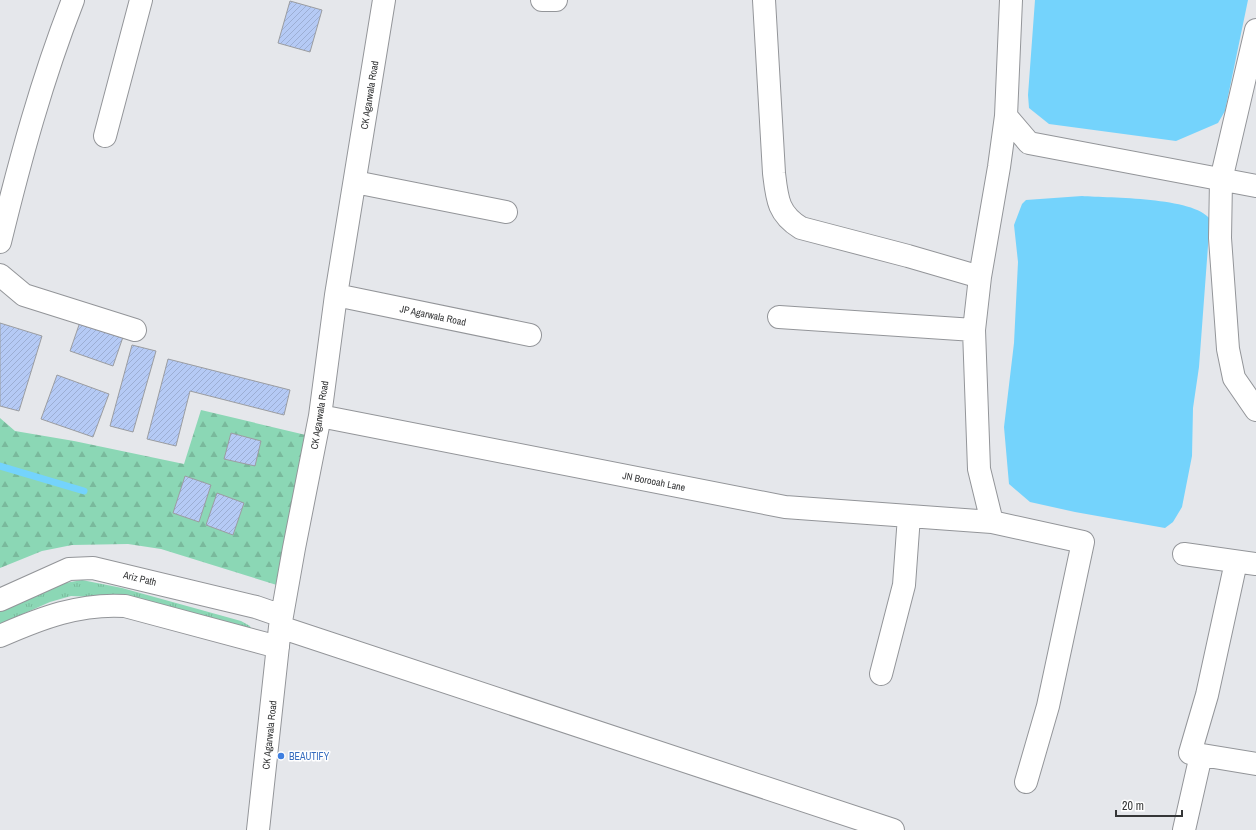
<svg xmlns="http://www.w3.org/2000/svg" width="1256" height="830" viewBox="0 0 1256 830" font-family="'Archivo Narrow',sans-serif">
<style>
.grass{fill:url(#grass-tufts)}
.forest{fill:url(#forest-firs)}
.water{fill:#74d3fc}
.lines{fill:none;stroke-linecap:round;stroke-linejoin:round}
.stream{stroke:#74d3fc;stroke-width:7}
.building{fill:url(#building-hatch);stroke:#9b9da1}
.minor-casing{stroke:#939599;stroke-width:24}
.minor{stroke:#fff;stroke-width:22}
.shop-dot{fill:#3f7fe0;stroke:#fff;stroke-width:1.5}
.labels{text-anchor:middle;stroke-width:3;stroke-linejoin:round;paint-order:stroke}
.street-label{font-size:10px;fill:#353637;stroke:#fff}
.shop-label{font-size:10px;fill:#366cbe;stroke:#fff;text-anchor:start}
</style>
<defs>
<pattern id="grass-tufts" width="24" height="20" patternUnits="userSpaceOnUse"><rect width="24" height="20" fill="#8bd7b5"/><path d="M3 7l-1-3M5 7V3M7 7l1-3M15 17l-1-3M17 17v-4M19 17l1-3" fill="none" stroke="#79b99c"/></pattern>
<pattern id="forest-firs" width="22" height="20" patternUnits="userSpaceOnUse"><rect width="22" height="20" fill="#8bd7b5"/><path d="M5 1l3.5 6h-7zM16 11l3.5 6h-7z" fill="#79b99c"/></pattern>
<pattern id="building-hatch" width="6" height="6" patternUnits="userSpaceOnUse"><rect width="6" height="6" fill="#b5caf5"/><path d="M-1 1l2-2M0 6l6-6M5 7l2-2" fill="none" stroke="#9caed3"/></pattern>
</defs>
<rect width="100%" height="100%" fill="#e5e7eb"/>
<!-- grass -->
<path class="grass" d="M82 580 122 588 241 621 250 626 253 634 118 598 71 596 50 602 0 624V611L54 585Z"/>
<!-- forest -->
<path class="forest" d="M201 410 310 436 280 586 161 549 128 544 72 545 42 551 0 568V418L15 431 74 441 184 464Z"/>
<!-- water -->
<path class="water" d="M1035 0H1248L1225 111 1218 123 1176 141 1049 124 1029 108 1028 95Z
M1082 196C1110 198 1194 197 1210 219L1199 367 1193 408 1192 456 1182 507 1173 522 1165 528 1075 512 1030 502 1009 484 1004 427 1014 343 1018 262 1014 225 1022 204 1026 200Z"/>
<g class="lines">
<!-- stream -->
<path class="stream" d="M0 466 84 491"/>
</g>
<!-- building -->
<path class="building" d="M290 1 322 10 310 52 278 43Z
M80 322 123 337 113 366 70 351Z
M0 323 42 336 19 411 0 406Z
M132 345 156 351 133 432 110 426Z
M168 359 290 390 284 415 190 391 176 446 147 439Z
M57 375 109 394 93 437 41 419Z
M231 433 261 441 255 466 224 459Z
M185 476 211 485 199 522 173 513Z
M217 493 244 503 233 535 206 525Z"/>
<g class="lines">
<defs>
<path id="minor" d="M542 0H556
M764 0 774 173C777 199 778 214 801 228L908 256 980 277
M1256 30 1221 180 1220 238 1228 349 1234 378 1256 410
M1006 116 1029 143 1256 186
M105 136 141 0
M355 182 506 212
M0 242C20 160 42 79 73 0
M0 275 24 295 135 330
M336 295 530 335
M779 317 974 330
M320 416 785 507 992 522 1083 542 1048 706 1026 782
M992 522 979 469 974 330 980 277 999 167 1006 116 1011 0
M1184 554 1256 564
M1236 562 1207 695 1190 753 1256 764
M0 600 69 569 93 568 256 607 282 616
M280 627 893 830
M0 636C41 618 80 603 125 606L278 647
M881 674 904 585 909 516
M258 830 280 627 294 548 320 416 336 295 384 0
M1184 830 1201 755"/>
</defs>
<!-- minor casing -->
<use href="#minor" class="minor-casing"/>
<!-- minor -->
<use href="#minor" class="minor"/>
</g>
<!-- markers -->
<circle class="shop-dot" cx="281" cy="756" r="4"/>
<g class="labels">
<!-- street labels -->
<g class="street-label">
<text transform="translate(369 95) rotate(-81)" y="4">CK Agarwala Road</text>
<text transform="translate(433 315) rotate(12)" y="4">JP Agarwala Road</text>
<text transform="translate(319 415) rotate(-81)" y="4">CK Agarwala Road</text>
<text transform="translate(654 481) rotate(11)" y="4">JN Borooah Lane</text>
<text transform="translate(140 578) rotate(13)" y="4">Ariz Path</text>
<text transform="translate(269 735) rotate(-84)" y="4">CK Agarwala Road</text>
</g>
<!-- shop labels -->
<g class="shop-label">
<text x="289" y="760">BEAUTIFY</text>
</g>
</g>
<!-- scale -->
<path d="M1116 810v6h66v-6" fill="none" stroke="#353637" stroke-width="2"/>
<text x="1122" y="810" font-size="12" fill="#353637" stroke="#ffffff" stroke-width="3" paint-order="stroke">20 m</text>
</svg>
